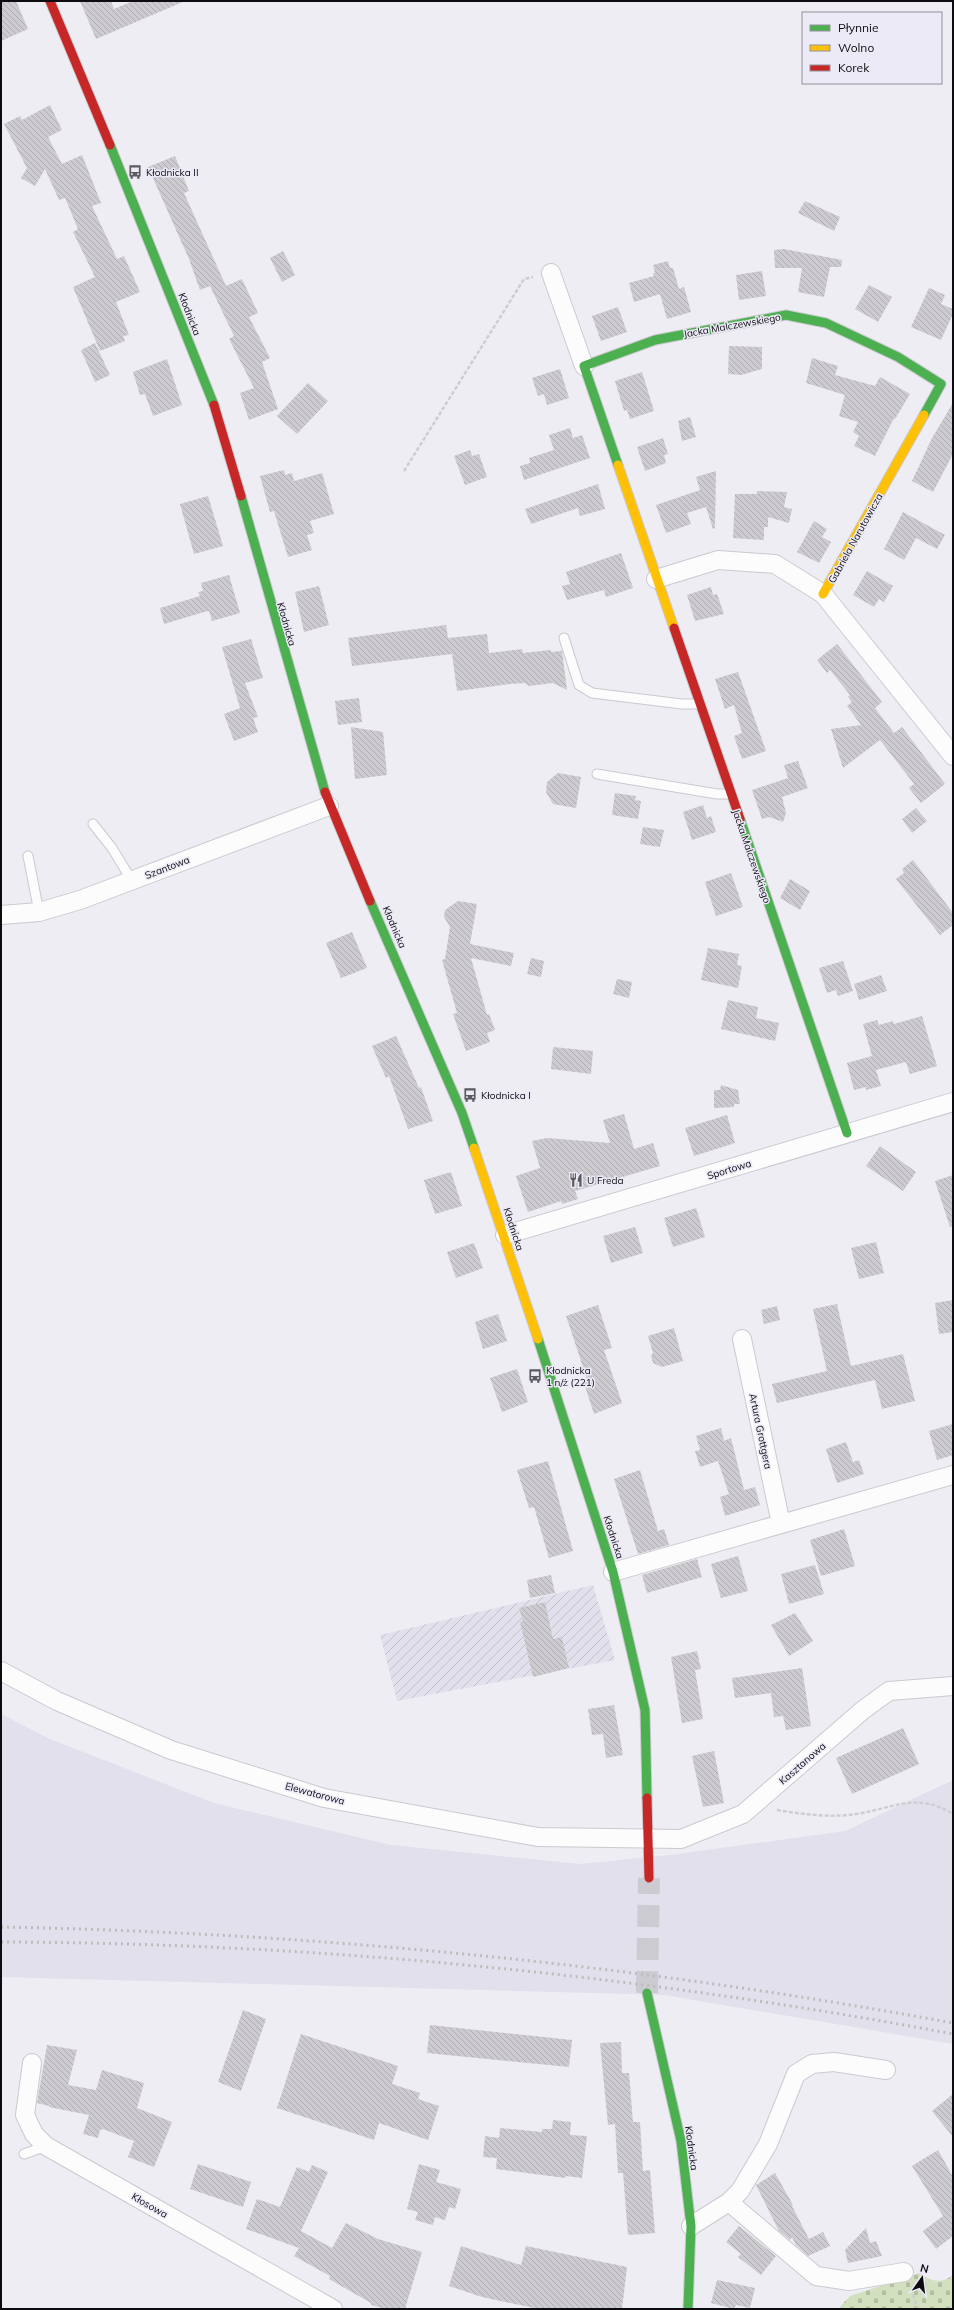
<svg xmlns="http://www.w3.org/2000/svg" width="954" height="2310" viewBox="0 0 954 2310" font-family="Mulish,sans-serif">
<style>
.built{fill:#e2e0ed}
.industrial{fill:url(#industrial-furrows)}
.cemetery{fill:url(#cemetery-stones)}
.building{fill:url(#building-back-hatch)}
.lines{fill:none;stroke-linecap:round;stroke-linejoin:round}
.secondary-tunnel{stroke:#cccbd2;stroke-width:22;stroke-dasharray:22 11;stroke-linecap:butt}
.lane-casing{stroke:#cacacf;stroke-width:11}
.street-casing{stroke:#cacacf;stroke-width:20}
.fast-casing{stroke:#cacacf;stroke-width:11}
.slow-casing{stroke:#cacacf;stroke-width:11}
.jam-casing{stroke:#cacacf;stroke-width:11}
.path{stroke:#ceced0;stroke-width:2.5;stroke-dasharray:4 2;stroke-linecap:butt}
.lane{stroke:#fcfcfd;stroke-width:9}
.street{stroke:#fcfcfd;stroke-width:18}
.fast{stroke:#4caf50;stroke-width:9}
.slow{stroke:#ffc107;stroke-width:9}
.jam{stroke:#c62828;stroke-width:9}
.rail{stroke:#bcbcbd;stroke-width:3;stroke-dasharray:2 4;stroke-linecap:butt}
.labels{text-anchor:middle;stroke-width:3;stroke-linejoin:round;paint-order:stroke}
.poi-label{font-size:10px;fill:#0c0b0f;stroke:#eceaf7;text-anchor:start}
.street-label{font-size:10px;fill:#0c0b0f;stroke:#eceaf7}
</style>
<defs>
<pattern id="industrial-furrows" width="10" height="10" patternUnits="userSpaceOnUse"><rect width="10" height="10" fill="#e2e0ed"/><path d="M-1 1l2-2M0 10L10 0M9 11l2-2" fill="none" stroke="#c1bfca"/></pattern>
<pattern id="cemetery-stones" width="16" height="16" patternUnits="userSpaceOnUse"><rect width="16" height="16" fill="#d2e0bf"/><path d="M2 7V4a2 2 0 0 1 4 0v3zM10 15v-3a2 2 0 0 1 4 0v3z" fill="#b3bfa3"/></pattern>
<pattern id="building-back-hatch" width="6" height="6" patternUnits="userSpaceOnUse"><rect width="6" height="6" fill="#cdcbd0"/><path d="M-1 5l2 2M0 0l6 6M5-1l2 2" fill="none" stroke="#afadb1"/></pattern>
</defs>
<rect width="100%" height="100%" fill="#eeedf4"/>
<!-- built -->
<path class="built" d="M1 1714 50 1739 214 1803 391 1845 580 1864 670 1855 845 1831 953 1780V2044L664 1995 1 1977Z"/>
<!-- industrial -->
<path class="industrial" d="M593 1585 615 1660 397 1701 380 1635Z"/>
<!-- cemetery -->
<path class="cemetery" d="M920 2273C929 2281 944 2285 953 2274V2309H838L850 2296Z"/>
<!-- building -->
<path class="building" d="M1 1H16L28 29 1 41Z
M80 1H111L114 9 133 1H185L96 39Z
M50 105 62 130 48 137 62 164 82 155 101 203 92 206 117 259 124 256 140 292 116 302 129 335 123 336 125 341 100 351 73 287 95 277 73 232 78 229 65 198 59 200 45 169 35 186 21 178 27 168 4 124 20 116 22 120Z
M175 156 189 191 184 193 226 286 242 279 258 313 249 317 270 358 262 362 278 409 249 420 240 393 254 388 229 339 234 336 210 286 200 290 189 259 148 167Z
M805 201 840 217 834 231 798 213Z
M784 249 842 260 841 267H830L824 297 798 292 802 268H775L774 250Z
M283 251 295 275 282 282 270 258Z
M668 261 670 268H673L679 289 684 287 691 312 667 319 660 294 634 302 629 283 654 276 653 273H655L653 265Z
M762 271 766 296 739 300 736 275Z
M869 285 892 297 878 322 855 309Z
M929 288 945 295 941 304 953 309V314L941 340 911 327Z
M618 307 627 332 601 341 592 316Z
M95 343 110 375 95 382 81 350Z
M729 346 762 347V369L741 375 728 374Z
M812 358 838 366 835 375 875 386 880 377 910 394 895 419 894 418 875 456 854 446 859 436 853 432 858 422 839 416 845 395 806 383Z
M167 359 182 405 153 416 145 394 140 395 133 372Z
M560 369 569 398 547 405 544 394 538 396 532 378Z
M642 372 654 411 630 419 627 410 624 411 615 381Z
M308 383 328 401 297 434 277 416Z
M953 403V454L933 492 912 481 932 438Z
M690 417 696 437 682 441 678 421Z
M570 428 573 438 582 435 590 458 524 480 520 466 530 463 529 458 554 450 549 435Z
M663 438 668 454 664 455 666 463 645 471 637 447Z
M470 450 472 456 479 454 487 477 465 485 454 456Z
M284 470 285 475 292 473 294 481 322 473 334 514 310 521 314 533 307 535 312 550 288 557 274 511 270 512 260 476Z
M716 471 715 528 713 529 706 507 687 513 691 524 666 533 656 505 700 490 696 477Z
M598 484 605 509 580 516 578 508 531 524 525 509Z
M757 491 787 492 784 507 792 509 789 523 768 517V527H764V540L733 538 735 494H757Z
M208 496 223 546 194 554 180 504Z
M903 512 945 535 937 549 916 538 904 560 884 549Z
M814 521 827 529 822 537 831 542 819 563 797 552Z
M621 553 633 588 606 597 604 590 567 600 562 586 570 584 566 572Z
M867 571 893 586 884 602 879 599 874 607 853 595Z
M229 575 240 613 212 621 209 611 204 612 164 624 160 608 200 596 198 592 203 591 201 583Z
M319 586 329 625 304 632 295 592Z
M711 587 713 595 717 594 724 614 695 621 687 595Z
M446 625 448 638 487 634 489 653 522 649 523 653 551 650V652L562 651 567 690 553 683 529 686 525 683 510 684 457 691 452 654 352 666 348 638Z
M251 639 263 678 245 683 258 717 253 718 258 732 234 741 224 714 240 708 222 647Z
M837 644 882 702 875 708 894 733 902 727 945 784 921 803 909 788 914 784 880 740 843 768 831 729 861 725 847 706 852 702 848 697 850 695 830 670 827 673 817 660Z
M738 672 766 751 742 759 734 736 742 733 734 705 725 709 715 679Z
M359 698 362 722 338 725 335 701Z
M351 727 383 732 387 775 355 779Z
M798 761 808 788 782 797 786 813 783 822 769 817 762 819 752 790 788 778 784 765Z
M558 773 581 777 576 808 553 804 546 792 547 782Z
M615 793 636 796 635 800 641 801 638 819 612 815Z
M703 805 707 818 711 816 716 832 692 840 683 812Z
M916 808 927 821 912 833 902 819Z
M643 827 664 830 660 847 640 844Z
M913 860 953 913V925L940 935 896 879 904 873 902 869Z
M731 873 743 907 716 916 705 882Z
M790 879 810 891 800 910 780 898Z
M458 901 477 904 470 944 514 953 511 966 471 958 487 1015 489 1014 495 1030 487 1033 490 1042 466 1051 453 1014 457 1013 442 960 445 959 450 927 444 917 445 910Z
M352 932 367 968 341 978 326 943Z
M708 948 739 954 737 965 742 966 738 988 701 980Z
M531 958 544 961 541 977 527 974Z
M843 961 853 991 838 996 836 990 827 993 819 968Z
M881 975 887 991 859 1000 854 984Z
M617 979 632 982 629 998 613 994Z
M728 1000 758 1007 756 1018 779 1023 775 1041 721 1029Z
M922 1016 937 1066 910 1074 906 1062 876 1070 881 1086 866 1090V1087L854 1090 847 1063 872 1056 863 1024 877 1020 879 1025 893 1021 894 1024Z
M396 1036 419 1088 421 1087 433 1121 408 1129 389 1076 386 1078 372 1046Z
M553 1047 593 1051 591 1074 551 1069Z
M721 1085 738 1090 740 1104H734V1107L714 1108V1090H720Z
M624 1114 634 1149 653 1143 660 1166 575 1191 578 1199 562 1204 561 1201 528 1212 516 1176 540 1168 532 1141 547 1138 610 1143 603 1120Z
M727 1115 735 1143 694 1156 685 1128Z
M880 1146 916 1172 903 1191 866 1166Z
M451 1172 462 1206 435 1214 424 1180Z
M953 1175V1226L950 1227 935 1181Z
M696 1208 705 1237 673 1247 664 1218Z
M635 1227 643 1253 611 1263 603 1236Z
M876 1242 884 1273 859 1279 851 1248Z
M474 1243 483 1268 456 1278 447 1252Z
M953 1300V1332L939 1334 935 1303Z
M837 1304 851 1366 903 1354 915 1401 882 1409 875 1380 777 1403 772 1384 827 1371 813 1309Z
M598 1305 612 1348 604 1350 622 1403 594 1414 583 1380 587 1379 566 1316Z
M777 1306 780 1320 764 1324 761 1310Z
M498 1314 507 1341 483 1349 475 1322Z
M674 1328 683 1361 662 1367 653 1363 651 1356 653 1353 648 1336Z
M517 1369 528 1402 502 1412 490 1378Z
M953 1424V1455L937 1460 929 1431Z
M721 1428 724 1441 731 1438 744 1490 755 1487 760 1505 725 1516 720 1497 729 1494 718 1461 700 1467 695 1451 700 1450 696 1436Z
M846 1442 853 1462 859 1460 864 1474 837 1483 826 1449Z
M548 1461 573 1551 549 1558 534 1507 529 1508 517 1470Z
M640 1470 658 1531 664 1529 669 1545 638 1554 614 1479Z
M844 1529 855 1566 821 1576 810 1540Z
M738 1556 748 1591 721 1598 711 1564Z
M697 1559 702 1577 647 1593 642 1575Z
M815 1565 824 1594 789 1604 781 1574Z
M551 1575 555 1593 530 1598 527 1580Z
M545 1602 553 1639 562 1637 569 1668 533 1677 520 1622 523 1621 519 1608Z
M795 1613 813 1641 789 1656 771 1625Z
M697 1651 701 1669 695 1670 703 1719 682 1723 671 1657Z
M802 1668 811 1726 786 1730 783 1716 774 1717 771 1693 735 1698 732 1678Z
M614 1705 623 1755 606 1758 603 1734 592 1735 588 1709Z
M903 1728 919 1764 852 1794 836 1758Z
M714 1751 724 1803 703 1807 692 1756Z
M243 2010 266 2019 241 2091 218 2082Z
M430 2025 572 2040 569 2067 427 2053Z
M301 2034 398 2066 392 2084 420 2093 418 2099 439 2106 428 2140 379 2123 374 2140 277 2108Z
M621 2042 622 2073H629L633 2122H640L643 2171 650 2170 655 2233 628 2235 623 2173H618L615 2124 608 2125 600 2043Z
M47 2045 77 2050 68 2085 96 2090 102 2070 144 2083 137 2108 172 2122 154 2167 128 2157 134 2141 103 2129 100 2130 98 2138 83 2134 89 2115 49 2107V2106L37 2103Z
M953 2094V2137L932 2111Z
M553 2120 571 2122 570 2135 587 2136 582 2178 566 2176 565 2178 496 2169 497 2158 483 2157 485 2136 499 2138 500 2128 542 2132V2129H552Z
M938 2150 953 2177V2236L936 2249 923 2231 943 2216 912 2166Z
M198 2164 251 2182 243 2207 190 2189Z
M419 2164 440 2170 436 2182 461 2189 455 2209 449 2207 445 2220 435 2217 433 2225 415 2220 418 2212 407 2209Z
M312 2165 328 2172 301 2231 332 2248 346 2223 378 2239 422 2252 405 2309H386L371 2305V2303L329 2279 330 2276 294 2256 299 2248 246 2229 257 2199 280 2207 297 2167 309 2172Z
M775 2173 793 2205 792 2206 809 2239 823 2232 830 2246 808 2256 796 2245 792 2237 790 2240 779 2231 756 2185Z
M739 2226 776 2256 761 2275 738 2257 741 2254 726 2242Z
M866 2228 870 2243 876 2241 882 2256 848 2263 845 2250Z
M461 2246 521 2265 526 2246 627 2267 622 2309H539L482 2297 449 2286Z
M717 2280 755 2288 750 2308 736 2305 734 2309 711 2303Z"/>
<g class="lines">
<!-- secondary-tunnel -->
<path class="secondary-tunnel" d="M647 1993 649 1878"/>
<defs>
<path id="lane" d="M564 638 579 685 592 693 682 704H699
M597 774 717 794H730
M93 824 112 848 132 881
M28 856 39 912
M24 2154 46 2146"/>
<path id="street" d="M551 273 584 366
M656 579 718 560 775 564 823 594 953 756
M1 915 39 912 80 900 329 806
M505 1235 953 1102
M742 1339 781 1524
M613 1572 953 1475
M1 1671 57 1701 171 1750 324 1798 538 1837 681 1839 743 1814 863 1710 889 1691 953 1686
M32 2063 25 2115 34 2134 46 2146 333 2309
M729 2202 816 2276 849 2281 904 2272
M691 2226 729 2202 740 2191 768 2144 796 2074 812 2064 834 2062 886 2070"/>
<path id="fast" d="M110 145 214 405
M618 465 584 366 655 340 786 315 826 323 898 357 941 384 924 415
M241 496 325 792
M740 819 847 1133
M370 901 462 1113 474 1148
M538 1339 613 1572 645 1710 647 1798
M647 1993 681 2141 691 2226 688 2309"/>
<path id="slow" d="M618 465 674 628
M823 594 924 415
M474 1148 538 1339"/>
<path id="jam" d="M50 1 110 145
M214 405 241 496
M674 628 740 819
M325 792 370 901
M647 1798 649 1878"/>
</defs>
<!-- lane casing -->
<use href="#lane" class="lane-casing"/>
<!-- street casing -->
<use href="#street" class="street-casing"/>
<!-- fast casing -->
<use href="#fast" class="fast-casing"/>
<!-- slow casing -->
<use href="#slow" class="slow-casing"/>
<!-- jam casing -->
<use href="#jam" class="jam-casing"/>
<!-- path -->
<path class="path" d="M404 471 524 279 533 277
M777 1810C802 1814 830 1818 856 1814 891 1809 917 1791 953 1814
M911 2289 918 2309"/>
<!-- lane -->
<use href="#lane" class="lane"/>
<!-- street -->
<use href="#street" class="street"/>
<!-- fast -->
<use href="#fast" class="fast"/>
<!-- slow -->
<use href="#slow" class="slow"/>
<!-- jam -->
<use href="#jam" class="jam"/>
<!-- rail -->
<path class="rail" d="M1 1927C321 1933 639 1965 953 2023
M1 1942C320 1943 639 1975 953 2034"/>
</g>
<!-- icons -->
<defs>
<symbol id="bus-bare" viewBox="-9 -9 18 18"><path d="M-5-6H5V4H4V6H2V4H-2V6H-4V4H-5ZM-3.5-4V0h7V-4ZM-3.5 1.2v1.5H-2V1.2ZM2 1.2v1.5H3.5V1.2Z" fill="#5b5a5f" stroke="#eceaf7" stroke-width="2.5" paint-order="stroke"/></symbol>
<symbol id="restaurant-bare" viewBox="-9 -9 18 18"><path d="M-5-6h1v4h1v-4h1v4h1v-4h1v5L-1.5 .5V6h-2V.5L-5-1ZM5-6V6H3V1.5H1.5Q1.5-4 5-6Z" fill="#5b5a5f" stroke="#eceaf7" stroke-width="2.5" paint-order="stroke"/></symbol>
</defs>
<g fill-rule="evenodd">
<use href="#bus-bare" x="125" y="162" width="20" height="20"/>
<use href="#bus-bare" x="460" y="1085" width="20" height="20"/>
<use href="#restaurant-bare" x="566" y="1170" width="20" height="20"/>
<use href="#bus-bare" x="525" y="1366" width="20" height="20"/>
</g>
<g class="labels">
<!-- poi labels -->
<g class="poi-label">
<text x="146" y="176">Kłodnicka II</text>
<text x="481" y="1099">Kłodnicka I</text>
<text x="587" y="1184">U Freda</text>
<text x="546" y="1374">Kłodnicka<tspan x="546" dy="12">1 n/ż (221)</tspan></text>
</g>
<!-- street labels -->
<g class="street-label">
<text transform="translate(190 314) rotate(69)" y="4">Kłodnicka</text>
<text transform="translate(732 325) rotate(-10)" y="4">Jacka Malczewskiego</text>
<text transform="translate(855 538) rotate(-61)" y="4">Gabriela Narutowicza</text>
<text transform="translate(287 624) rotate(74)" y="4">Kłodnicka</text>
<text transform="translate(752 856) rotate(71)" y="4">Jacka Malczewskiego</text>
<text transform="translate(167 867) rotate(-21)" y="4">Szantowa</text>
<text transform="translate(395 927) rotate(67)" y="4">Kłodnicka</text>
<text transform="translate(729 1169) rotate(-17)" y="4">Sportowa</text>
<text transform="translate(514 1229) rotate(72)" y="4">Kłodnicka</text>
<text transform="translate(761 1431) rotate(78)" y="4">Artura Grottgera</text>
<text transform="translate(614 1537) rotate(72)" y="4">Kłodnicka</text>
<text transform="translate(802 1763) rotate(-41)" y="4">Kasztanowa</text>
<text transform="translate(315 1793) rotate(15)" y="4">Elewatorowa</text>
<text transform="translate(692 2148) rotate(82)" y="4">Kłodnicka</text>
<text transform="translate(150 2205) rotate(30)" y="4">Kłosowa</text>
</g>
</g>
<!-- border -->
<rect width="954" height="2310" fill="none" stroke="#0c0b0f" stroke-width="4"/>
<!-- legend -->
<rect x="802" y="12" width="140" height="72" fill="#eceaf7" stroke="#92919a"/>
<rect x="810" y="25" width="20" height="6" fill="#4caf50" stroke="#92919a"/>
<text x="838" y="32" font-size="12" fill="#0c0b0f">Płynnie</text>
<rect x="810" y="45" width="20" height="6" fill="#ffc107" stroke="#92919a"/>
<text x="838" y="52" font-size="12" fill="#0c0b0f">Wolno</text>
<rect x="810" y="65" width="20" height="6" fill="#c62828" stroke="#92919a"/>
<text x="838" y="72" font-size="12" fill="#0c0b0f">Korek</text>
<!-- north arrow -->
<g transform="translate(922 2278) rotate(14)" stroke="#eceaf7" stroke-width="3" paint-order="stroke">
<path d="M0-3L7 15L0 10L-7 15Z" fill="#0c0b0f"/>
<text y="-6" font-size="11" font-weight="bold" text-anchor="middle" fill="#0c0b0f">N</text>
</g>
</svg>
